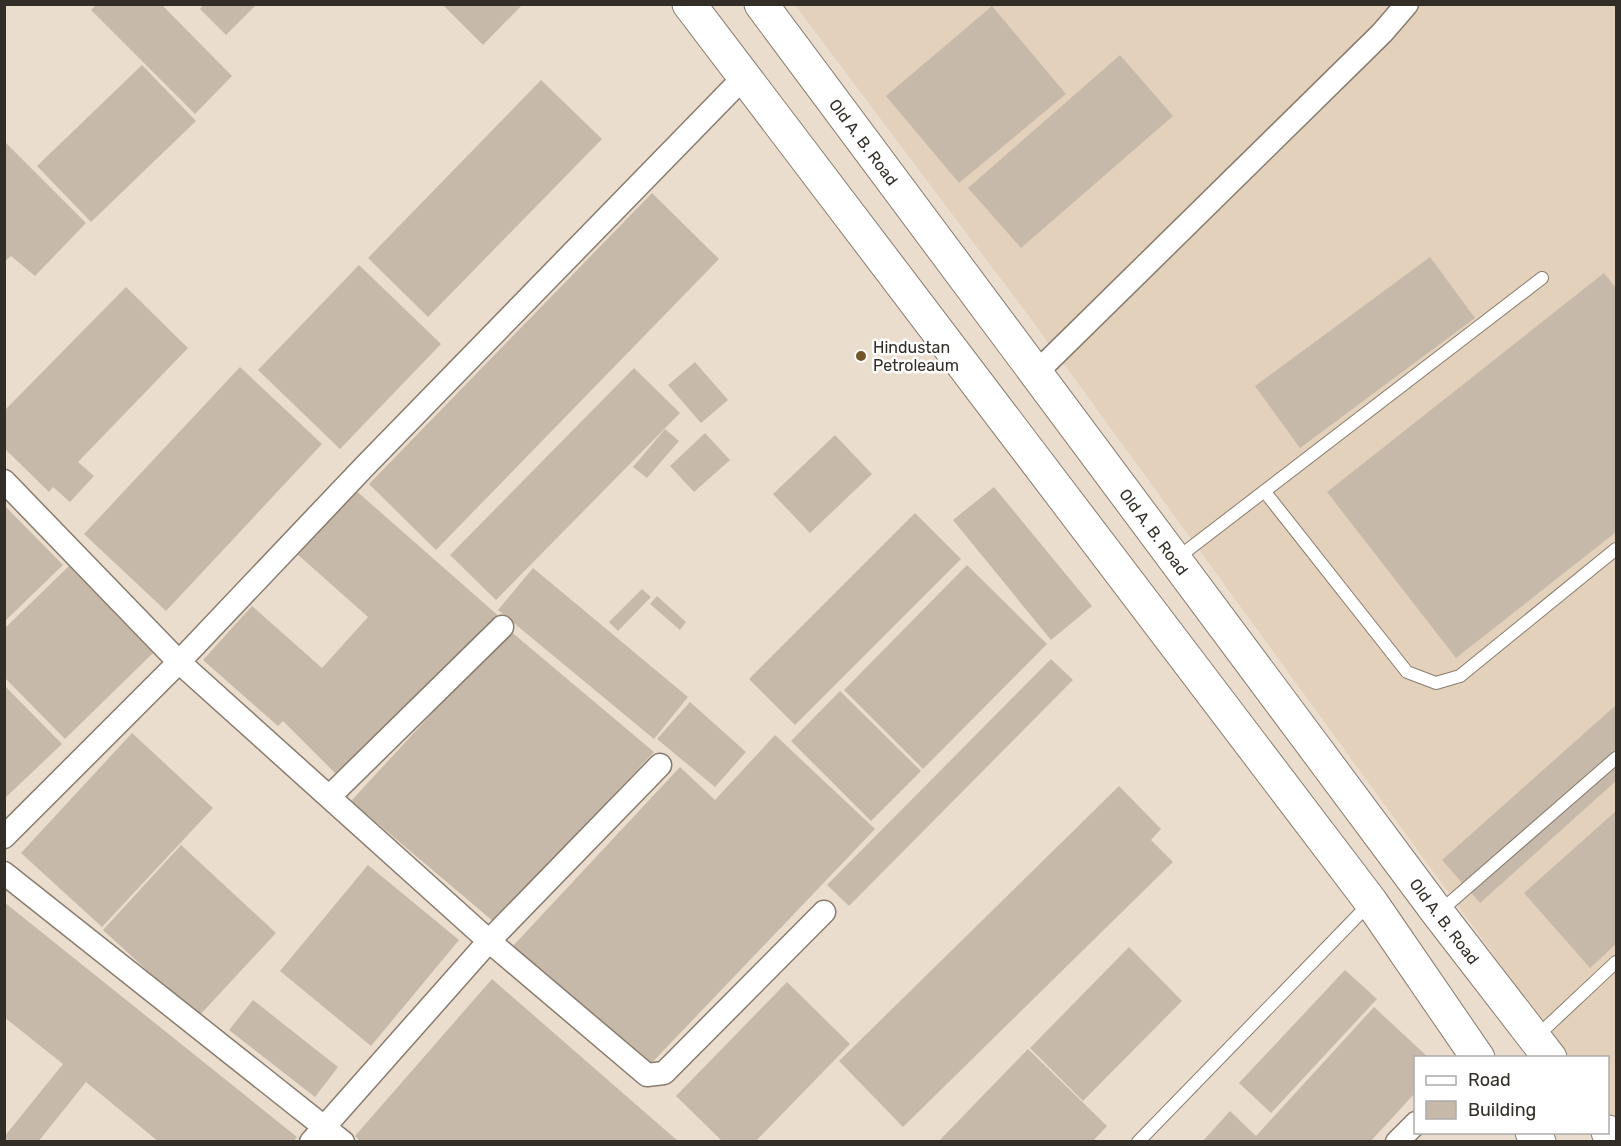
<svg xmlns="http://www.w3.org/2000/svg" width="1621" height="1146" viewBox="0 0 1621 1146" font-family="Rubik,sans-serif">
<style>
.built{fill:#e3d1bb}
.building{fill:#c6b9aa}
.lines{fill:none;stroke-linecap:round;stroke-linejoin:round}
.service-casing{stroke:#887c6e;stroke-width:14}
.minor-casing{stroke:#887c6e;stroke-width:25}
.primary-casing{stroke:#887c6e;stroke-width:35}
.service{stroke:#fff;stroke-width:12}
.minor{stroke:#fff;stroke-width:22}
.primary{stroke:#fff;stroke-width:33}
.poi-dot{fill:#75552b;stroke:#fff;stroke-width:2}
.labels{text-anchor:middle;stroke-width:5;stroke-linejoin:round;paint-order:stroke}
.street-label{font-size:16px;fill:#322d27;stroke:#fff}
.poi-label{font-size:16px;fill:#322d27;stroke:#fff;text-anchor:start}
</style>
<rect width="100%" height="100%" fill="#ebddce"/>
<!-- built -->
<path class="built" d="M795 5H1616V1125L1608 1112V1058L1568 1057 1037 327Z"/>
<!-- building -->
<path class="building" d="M97 4H161L232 76 195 114 91 10Z
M204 4H257L226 35 200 9Z
M446 4H523L483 45 444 6Z
M992 6 1066 94 959 183 886 96Z
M1120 55 1173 116 1021 248 968 188Z
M142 65 196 121 91 222 37 166Z
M541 80 602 139 428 317 368 258Z
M4 141 86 223 35 276 11 256 4 262Z
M652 193 719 259 436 550 369 484Z
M1430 257 1475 318 1300 448 1255 386Z
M359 265 441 344 340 449 258 370Z
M1604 273 1616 288V532L1456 658 1327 492Z
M126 287 188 348 78 462 94 476 70 502 53 487 49 492 4 448V411Z
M695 362 728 400 701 423 668 385Z
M240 367 322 444 166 611 84 534Z
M634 368 680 413 496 600 450 555Z
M665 429 679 441 647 478 633 467Z
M705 433 730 460 694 492 670 466Z
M835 435 872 474 810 533 773 494Z
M994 487 1092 606 1051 640 953 520Z
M353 488 502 619 339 777 283 721 278 726 203 660 252 606 322 668 368 617 296 553Z
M4 505 63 565 4 622Z
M915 513 961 559 795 725 749 679Z
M967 565 1047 644 923 769 844 690Z
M69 566 153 653 65 739 4 677V629Z
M533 568 688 697 654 739 498 610Z
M642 589 651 597 618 631 609 622Z
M657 596 686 622 680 630 650 604Z
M509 630 654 752 494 922 351 801Z
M1051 659 1073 680 849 906 827 885Z
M4 685 62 744 4 799Z
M840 691 921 771 871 821 791 741Z
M690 702 746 752 715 787 657 739Z
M1616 705V781L1480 903 1442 860Z
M132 733 213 808 102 927 21 853Z
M775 735 875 829 644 1071 512 947 680 767 715 800Z
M1119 786 1161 829 1151 840 1173 862 903 1127 839 1061Z
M1616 811V944L1590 968 1524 893Z
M181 845 276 933 198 1017 103 930Z
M368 865 459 940 371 1046 280 971Z
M4 902 297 1137 293 1142H159L86 1082 38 1142H10L4 1137 63 1064 4 1017Z
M1129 947 1182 1001 1083 1101 1030 1048Z
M1345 970 1377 999 1271 1113 1239 1083Z
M492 979 679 1142H361L355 1136Z
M787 982 850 1044 755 1142H723L676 1096Z
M253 1000 338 1067 315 1097 229 1030Z
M1374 1007 1429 1058H1416V1092L1370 1142H1202L1230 1111 1256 1136Z
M1028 1049 1107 1126 1092 1142H938Z"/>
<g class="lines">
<defs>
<path id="service" d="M1265 492 1407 672 1436 683 1460 676 1616 549
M1176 559 1542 278
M1438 913 1616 758
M1536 1037 1616 962
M1138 1142 1370 903"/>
<path id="minor" d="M1037 372 1382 33 1407 4
M4 481 179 662 489 941 647 1075 664 1073 824 912
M329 797 502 627
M4 837 179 662 364 467 744 77
M4 873 343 1142
M311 1142 489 941 660 765
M1397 1142 1416 1123"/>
<g id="primary">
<path d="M689 4 1371 902 1478 1058"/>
<path id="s1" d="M761 4 1438 913 1550 1058"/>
<path d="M1532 1132 1539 1142"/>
<path d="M1608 1132 1615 1142"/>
</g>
</defs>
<!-- service casing -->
<use href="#service" class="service-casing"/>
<!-- minor casing -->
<use href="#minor" class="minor-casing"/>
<!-- primary casing -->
<use href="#primary" class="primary-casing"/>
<!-- service -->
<use href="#service" class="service"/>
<!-- minor -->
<use href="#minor" class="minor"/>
<!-- primary -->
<use href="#primary" class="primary"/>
</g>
<!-- markers -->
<circle class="poi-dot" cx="861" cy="356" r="6"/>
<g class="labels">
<!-- street labels -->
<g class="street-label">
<text dy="6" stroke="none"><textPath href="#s1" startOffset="172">Old A. B. Road</textPath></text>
<text dy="6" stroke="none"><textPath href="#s1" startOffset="658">Old A. B. Road</textPath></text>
<text dy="6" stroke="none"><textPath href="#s1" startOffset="1144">Old A. B. Road</textPath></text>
</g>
<!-- poi labels -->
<g class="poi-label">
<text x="873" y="353">Hindustan<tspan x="873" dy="18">Petroleaum</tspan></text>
</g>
</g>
<!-- border -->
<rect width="1621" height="1146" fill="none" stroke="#322d27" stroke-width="12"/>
<!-- legend -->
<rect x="1414" y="1056" width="195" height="78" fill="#ffffff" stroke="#adaba9" stroke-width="1.5"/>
<rect x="1426" y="1076" width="30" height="9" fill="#ffffff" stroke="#adaba9" stroke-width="1.5"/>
<text x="1468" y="1086" font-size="18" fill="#322d27">Road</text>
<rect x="1426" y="1101" width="30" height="18" fill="#c6b9aa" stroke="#adaba9" stroke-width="1.5"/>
<text x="1468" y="1116" font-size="18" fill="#322d27">Building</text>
</svg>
